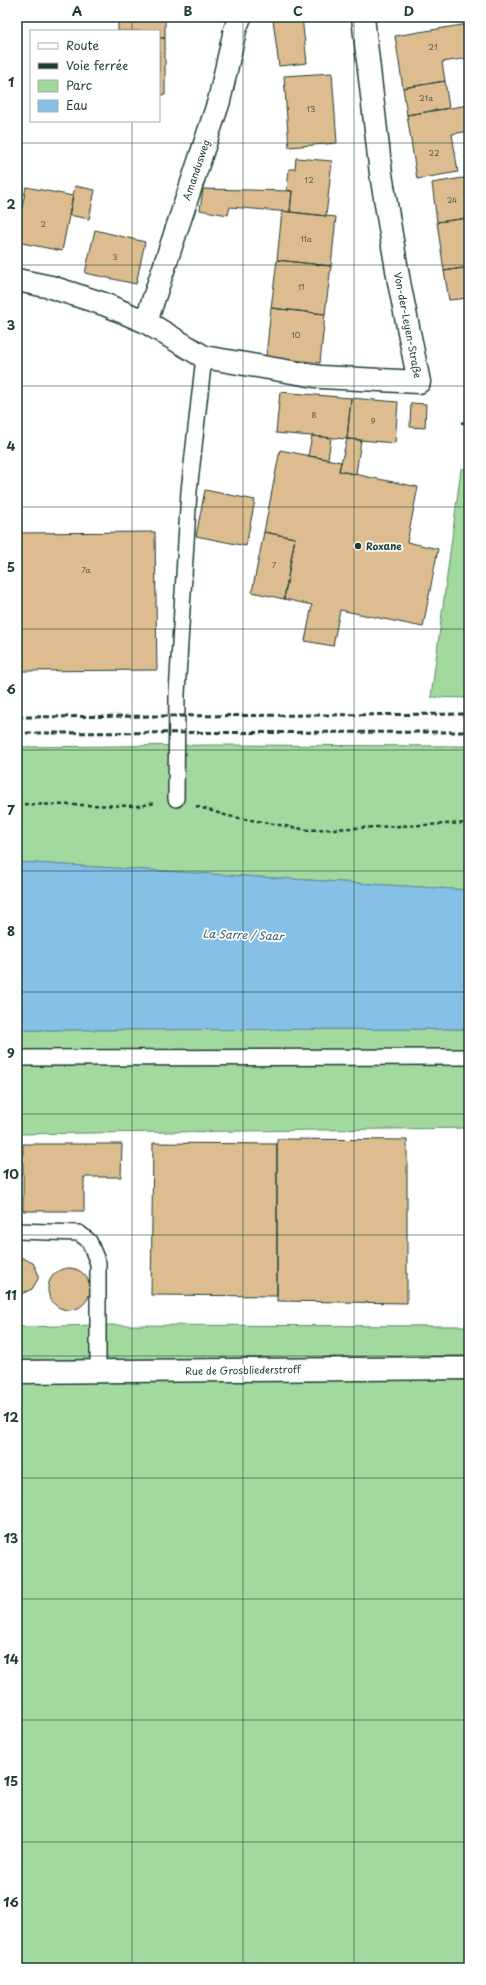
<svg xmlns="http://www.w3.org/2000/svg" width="486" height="1985" viewBox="0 0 486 1985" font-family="'Playpen Sans',sans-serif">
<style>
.green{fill:#a2d99e;stroke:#608b69}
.water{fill:#87c0e6;stroke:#5d8c9f}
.building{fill:#ddbd90;stroke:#1f3d34}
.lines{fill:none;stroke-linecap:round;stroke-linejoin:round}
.service-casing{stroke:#1f3d34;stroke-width:18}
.minor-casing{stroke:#1f3d34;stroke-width:25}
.primary-casing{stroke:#1f3d34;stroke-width:25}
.path{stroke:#1f3d34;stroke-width:2.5;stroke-dasharray:4 3;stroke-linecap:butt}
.service{stroke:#fff;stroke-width:15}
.minor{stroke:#fff;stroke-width:22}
.primary{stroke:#fff;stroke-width:22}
.rail{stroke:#1f3d34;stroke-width:3;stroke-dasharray:6 3;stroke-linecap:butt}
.grid{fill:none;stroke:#1f3d34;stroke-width:1;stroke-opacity:0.55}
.poi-dot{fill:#1f3d34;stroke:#fff;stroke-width:1.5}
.labels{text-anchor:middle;stroke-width:3.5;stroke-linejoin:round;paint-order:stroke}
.number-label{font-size:8px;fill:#4e5d4b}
.street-label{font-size:10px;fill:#1f3d34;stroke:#fff}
.poi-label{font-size:10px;font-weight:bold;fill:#1f3d34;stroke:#fff;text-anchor:start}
.water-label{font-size:11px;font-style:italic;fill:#395e60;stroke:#fff}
.neatline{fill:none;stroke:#1f3d34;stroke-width:1.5}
.grid-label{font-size:13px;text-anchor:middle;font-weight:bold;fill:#1f3d34}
</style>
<rect width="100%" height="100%" fill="#fff"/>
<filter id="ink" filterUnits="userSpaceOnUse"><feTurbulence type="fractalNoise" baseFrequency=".025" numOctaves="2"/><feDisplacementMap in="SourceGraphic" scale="8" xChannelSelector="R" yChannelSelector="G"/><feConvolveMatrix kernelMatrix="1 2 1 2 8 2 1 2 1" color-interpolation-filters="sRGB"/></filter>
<g filter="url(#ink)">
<!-- green -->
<path class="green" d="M469 468V698L431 697 461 469Z
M210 745 469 746V890L17 862V747Z
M469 1029V1128L17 1134V1030Z
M99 1325 469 1326V1968H17V1327Z"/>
<!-- water -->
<path class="water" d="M17 862 469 890V1029L17 1030Z"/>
<!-- building -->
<path class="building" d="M118 17H165V38H159V31H118Z
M302 17 307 63 279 66 273 20Z
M468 24 469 58 442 62 445 81 403 88 395 36Z
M159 38H165V95H159Z
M332 73 337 143 289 147 284 76Z
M445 81 449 108 407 115 403 88Z
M469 105V131L452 134 458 172 417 179 407 115Z
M296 158 332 161 326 216 290 212 292 191 287 190 289 169H295Z
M469 177V218L437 222 432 183Z
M75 186 95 190 89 219 69 215Z
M26 187 73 196 62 251 17 242V233Z
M203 189 292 191 290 212 230 207 228 215 200 210Z
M282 211 336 217 331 266 277 260Z
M469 218V267L444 271 437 222Z
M95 230 145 242 136 284 85 273Z
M277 260 331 266 325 314 271 308Z
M469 267V298L449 300 444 271Z
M271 308 325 314 320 363 266 357Z
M280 392 351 398 347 439 276 433Z
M351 398 398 402 395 443 347 439Z
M411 403 426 404 425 428 410 427Z
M312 436 331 438 328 459 308 456Z
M347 439 361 440 356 474 339 471Z
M280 450 341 462 339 471 418 487 407 542 438 549 423 627 340 610 333 646 305 641 312 605 284 599 295 538 264 532Z
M205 490 255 500 246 546 196 536Z
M155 532 157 670 17 671V533Z
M264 532 295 538 284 599 252 592Z
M277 1139 407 1140V1303L277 1301Z
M153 1143 277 1144V1296L151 1295Z
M23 1144H122L121 1177H84V1211H23Z
M17 1258H23L33 1263 38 1273V1279L32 1289 21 1294 17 1293Z
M48 1289a21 21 0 1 1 42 0a21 21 0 1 1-42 0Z"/>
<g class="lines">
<defs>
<path id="service" d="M176 799 177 694 189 491 204 357
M17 1058 469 1057
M17 1231 79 1233 89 1241 98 1263V1371"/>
<path id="minor" d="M17 280 51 287 104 304 146 322 204 357 321 377 419 382 399 282 381 174 363 17
M146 322 219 101 235 30 240 17"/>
<path id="primary" d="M17 1372 469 1368"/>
</defs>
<!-- service casing -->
<use href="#service" class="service-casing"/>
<!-- minor casing -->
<use href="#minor" class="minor-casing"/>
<!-- primary casing -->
<use href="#primary" class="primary-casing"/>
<!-- path -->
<path class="path" d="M461 423 469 422
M17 804 139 806 155 803
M196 806 228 816 308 830 469 823"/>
<!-- service -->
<use href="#service" class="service"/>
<!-- minor -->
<use href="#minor" class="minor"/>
<!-- primary -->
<use href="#primary" class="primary"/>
<!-- rail -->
<path class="rail" d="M17 717 469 714
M17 733 469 732"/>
</g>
</g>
<!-- grid -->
<path class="grid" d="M132 17V31M243 17V1968M354 17V1968M132 121V1968M17 143H469M17 265H469M17 386H469M17 507H469M17 629H469M17 750H469M17 871H469M17 992H469M17 1114H469M17 1235H469M17 1356H469M17 1478H469M17 1599H469M17 1720H469M17 1842H469"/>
<!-- markers -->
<circle class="poi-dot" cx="358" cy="546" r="4"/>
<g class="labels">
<!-- number labels -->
<g class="number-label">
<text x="433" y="50">21</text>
<text x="426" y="101">21a</text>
<text x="311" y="112">13</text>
<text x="434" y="156">22</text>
<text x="309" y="183">12</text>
<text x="452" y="203">24</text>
<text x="43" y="227">2</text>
<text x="306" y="242">11a</text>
<text x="115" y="260">3</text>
<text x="301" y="290">11</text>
<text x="296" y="338">10</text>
<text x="314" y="418">8</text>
<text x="373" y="424">9</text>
<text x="274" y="568">7</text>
<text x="86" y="573">7a</text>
</g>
<!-- street labels -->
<g class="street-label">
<text transform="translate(196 170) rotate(-71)" y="4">Amandusweg</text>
<text transform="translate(408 325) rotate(79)" y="4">Von-der-Leyen-Straße</text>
<text transform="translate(243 1370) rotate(-1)" y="4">Rue de Grosbliederstroff</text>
</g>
<!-- poi labels -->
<g class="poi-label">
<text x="366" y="550">Roxane</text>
</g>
<!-- water labels -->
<g class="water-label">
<text transform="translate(243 935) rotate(2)" y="4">La Sarre / Saar</text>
</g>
</g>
<!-- margin -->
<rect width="486" height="1985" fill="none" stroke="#fff" stroke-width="44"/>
<!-- legend -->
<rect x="30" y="30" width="130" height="92" fill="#ffffff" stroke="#a5b1ae"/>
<rect x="38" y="43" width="20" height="6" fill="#ffffff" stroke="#a5b1ae"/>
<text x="66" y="50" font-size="12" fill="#1f3d34">Route</text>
<rect x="38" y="63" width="20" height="6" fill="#1f3d34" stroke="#a5b1ae"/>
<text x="66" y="70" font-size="12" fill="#1f3d34">Voie ferrée</text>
<rect x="38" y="80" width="20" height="12" fill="#a2d99e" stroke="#a5b1ae"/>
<text x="66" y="90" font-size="12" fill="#1f3d34">Parc</text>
<rect x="38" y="100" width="20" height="12" fill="#87c0e6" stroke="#a5b1ae"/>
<text x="66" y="110" font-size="12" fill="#1f3d34">Eau</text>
<rect x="22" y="22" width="442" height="1941" class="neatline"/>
<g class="grid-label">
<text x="77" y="16">A</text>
<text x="188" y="16">B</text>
<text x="298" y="16">C</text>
<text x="409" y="16">D</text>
<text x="11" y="87">1</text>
<text x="11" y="209">2</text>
<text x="11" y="330">3</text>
<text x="11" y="451">4</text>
<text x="11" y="572">5</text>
<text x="11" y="694">6</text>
<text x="11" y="815">7</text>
<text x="11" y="936">8</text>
<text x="11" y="1058">9</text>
<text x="11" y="1179">10</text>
<text x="11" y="1300">11</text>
<text x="11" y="1422">12</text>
<text x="11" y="1543">13</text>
<text x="11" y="1664">14</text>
<text x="11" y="1786">15</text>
<text x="11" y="1907">16</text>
</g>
</svg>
